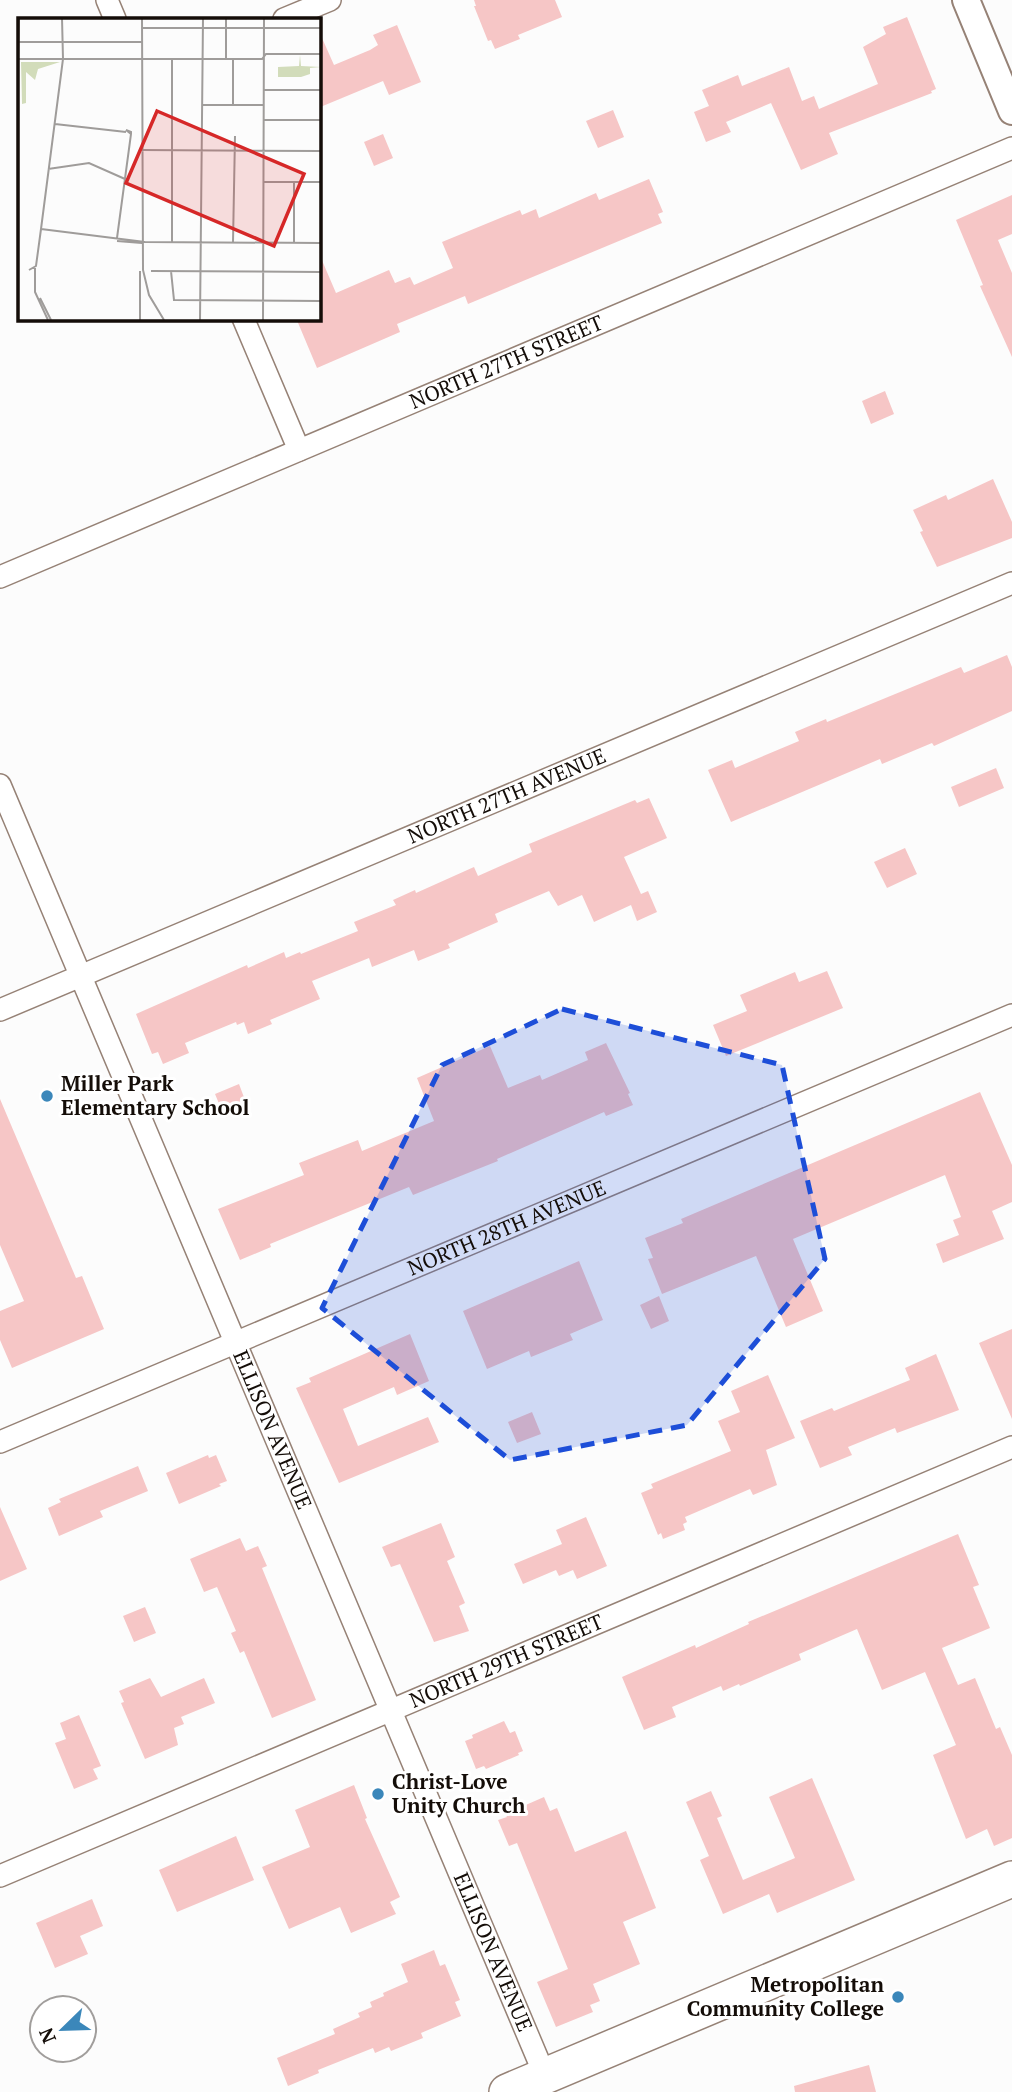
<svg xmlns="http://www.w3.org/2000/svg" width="1012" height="2092" viewBox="0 0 1012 2092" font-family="'PT Serif',serif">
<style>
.building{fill:#f6c6c6}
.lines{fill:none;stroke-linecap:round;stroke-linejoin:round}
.minor-casing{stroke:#968276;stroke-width:24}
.tertiary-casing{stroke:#968276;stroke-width:30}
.trunk-casing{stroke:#968276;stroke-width:38}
.minor{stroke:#fff;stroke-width:21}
.tertiary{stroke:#fff;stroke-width:26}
.trunk{stroke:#fff;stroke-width:35}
.marked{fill:#1d4ed8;fill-opacity:0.2;stroke:#1d4ed8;stroke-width:5;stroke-dasharray:14 9;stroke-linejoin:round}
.poi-dot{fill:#3b87ba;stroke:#fff;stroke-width:2.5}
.labels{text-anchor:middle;stroke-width:6;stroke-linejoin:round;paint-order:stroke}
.street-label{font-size:21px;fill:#140d08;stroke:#fff}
.poi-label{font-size:21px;font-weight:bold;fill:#140d08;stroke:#fff;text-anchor:start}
.inset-road{fill:none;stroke:#9f9c9a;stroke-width:2}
.view{fill:#d62828;fill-opacity:0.15;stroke:#d62828;stroke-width:3.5}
.inset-edge{fill:none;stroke:#140d08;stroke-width:3.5}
</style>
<rect width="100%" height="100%" fill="#fcfcfc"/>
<!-- building -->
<path class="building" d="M474 0H555L562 17 518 35 520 39 495 49 491 40 488 41 474 6H476Z
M907 17 936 89 931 91 932 93 829 133 838 154 801 170 771 103 726 122 731 132 706 142 694 112 709 106 702 90 738 75 742 86 789 67 802 101 814 96 819 109 878 84 863 47 886 34 883 27Z
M397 25 421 82 389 95 383 81 318 108V29L334 65 370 50 378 45 373 35Z
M613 110 624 137 598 148 586 121Z
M383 134 393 158 374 166 364 142Z
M649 179 663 212 658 214 662 223 468 304 465 296 397 324 400 332 317 368 296 318H318V251L336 293 389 270 395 283 410 277 414 285 453 268 442 242 520 210 522 215 536 209 539 218 596 193 599 200Z
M1012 195V234L998 240 1012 273V357L980 286 983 285 956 220Z
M885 391 894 414 871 424 862 401Z
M993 479 1012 522V538L937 567 920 532 923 531 913 510 946 495 948 500Z
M1007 655 1012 667V711L934 746 932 743 882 764 880 759 731 822 708 770 732 760 735 768 799 741 795 732 826 719 827 722 961 667 964 673Z
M996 768 1004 788 959 807 951 787Z
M649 798 667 838 624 857 641 894 648 891 657 912 637 921 631 905 594 922 582 895 558 906 549 891 495 914 498 922 448 944 450 948 418 961 414 950 372 967 369 958 312 981 320 999 270 1020 272 1024 248 1034 244 1022 237 1025 236 1022 185 1043 189 1053 163 1064 158 1052 152 1054 136 1014 247 965 248 968 284 952 286 958 300 952 301 954 358 931 354 922 396 905 393 900 415 890 416 893 474 867 478 876 532 852 529 844 635 800 637 803Z
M905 848 917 874 887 888 874 862Z
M827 971 843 1008 726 1056 713 1025 747 1011 740 995 795 972 799 982Z
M606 1043 630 1093 628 1094 633 1105 606 1116 604 1112 497 1159 498 1161 413 1195 409 1187 270 1244 271 1247 240 1260 218 1209 304 1175 299 1163 358 1140 362 1151 434 1121 417 1078 490 1046 508 1088 540 1075 542 1080 588 1060 585 1052Z
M239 1084 248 1108 225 1118 215 1094Z
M980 1092 1012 1165V1202L992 1211 1004 1239 943 1263 936 1244 959 1235 953 1220 961 1217 945 1175 793 1239 823 1311 786 1327 756 1256 662 1294 648 1259 653 1258 645 1238 683 1223 681 1219Z
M0 1099 76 1278 82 1276 104 1329 12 1368 0 1340V1311L24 1301 0 1245Z
M579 1261 603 1320 570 1334 573 1340 531 1357 529 1351 487 1369 463 1311Z
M659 1296 669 1321 651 1329 640 1305Z
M1012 1329V1419L979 1343Z
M410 1334 429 1381 397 1395 394 1387 343 1409 358 1446 428 1417 439 1442 339 1483 296 1388 311 1382 309 1378Z
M936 1354 959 1410 897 1433 895 1428 848 1447 852 1455 820 1468 800 1421 832 1408 834 1411 910 1380 905 1368Z
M768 1375 795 1438 766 1450 777 1485 753 1495 750 1489 685 1517 687 1522 683 1524 685 1530 663 1539 661 1533 658 1535 641 1493 653 1488 651 1484 731 1451 718 1421 740 1412 731 1391Z
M532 1412 541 1434 517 1443 508 1422Z
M208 1455 209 1458 216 1455 227 1481 219 1484 221 1486 179 1504 166 1473Z
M138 1466 148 1491 100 1511 103 1517 59 1536 48 1508 61 1502 59 1499Z
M0 1507 27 1569 0 1581Z
M586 1517 607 1566 577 1579 573 1570 559 1576 556 1570 523 1584 514 1564 562 1544 556 1530Z
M441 1523 455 1557 447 1561 465 1603 459 1606 469 1631 434 1642 400 1564 391 1567 382 1547Z
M958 1534 979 1585 973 1587 990 1628 942 1648 958 1685 975 1678 996 1729 1000 1727 1012 1755V1838L994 1846 987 1829 966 1839 933 1755 956 1745 925 1672 882 1690 857 1629 799 1654 801 1660 740 1686 739 1684 723 1691 721 1686 672 1707 676 1717 644 1730 622 1677 695 1645 696 1648 749 1624 748 1622Z
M240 1538 246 1551 258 1546 267 1566 262 1568 316 1700 272 1718 244 1651 240 1653 231 1633 236 1631 217 1587 204 1592 190 1559Z
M145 1607 156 1633 134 1642 123 1616Z
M150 1678 161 1697 204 1678 215 1703 181 1717 184 1724 174 1728 178 1745 145 1759 121 1703 124 1702 119 1691Z
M79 1715 101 1766 93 1769 98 1779 74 1789 55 1743 66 1739 60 1723Z
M504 1721 510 1733 515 1731 523 1751 518 1753 519 1755 486 1769 484 1766 476 1769 465 1741 473 1738 472 1735Z
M812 1778 855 1880 777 1913 769 1894 723 1914 700 1860 709 1856 686 1802 711 1791 722 1816 717 1818 743 1880 795 1858 769 1797Z
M354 1785 367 1818 365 1819 400 1897 390 1902 396 1914 351 1933 340 1907 289 1929 262 1867 310 1847 295 1810Z
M544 1797 550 1811 557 1808 575 1852 626 1831 656 1908 623 1922 640 1964 593 1984 600 2001 590 2005 593 2012 556 2027 537 1982 568 1969 517 1843 509 1846 498 1820 507 1817 505 1814Z
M236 1836 254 1880 177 1912 159 1870Z
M92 1899 103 1926 80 1936 88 1954 55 1968 36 1923Z
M434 1950 440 1966 445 1964 460 2000 455 2002 461 2016 421 2033 423 2038 391 2051 389 2047 375 2053 373 2048 318 2070 319 2073 288 2086 277 2058 335 2034 333 2029 360 2017 358 2013 372 2007 370 2002 384 1996 383 1993 408 1982 401 1964Z
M869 2065 876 2092H795L794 2086Z"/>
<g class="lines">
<defs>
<g id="minor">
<path d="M107 0 115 19"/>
<path d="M284 19 330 0"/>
<path d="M243 318 299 450"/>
<path id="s1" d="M0 577 1012 148"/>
<path id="s2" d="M0 785 545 2076"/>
<path id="s3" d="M0 1010 1012 583"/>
<path id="s4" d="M0 1442 1012 1015"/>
<path id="s5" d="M0 1876 1012 1447"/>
</g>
<path id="tertiary" d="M966 0 1012 111"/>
<path id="trunk" d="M507 2092 1012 1879"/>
</defs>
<!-- minor casing -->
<use href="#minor" class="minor-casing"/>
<!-- tertiary casing -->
<use href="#tertiary" class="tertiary-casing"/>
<!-- trunk casing -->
<use href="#trunk" class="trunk-casing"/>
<!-- minor -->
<use href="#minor" class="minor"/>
<!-- tertiary -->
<use href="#tertiary" class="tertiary"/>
<!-- trunk -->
<use href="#trunk" class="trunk"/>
</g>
<!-- marked area -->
<path class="marked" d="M562 1009 782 1065 825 1259 687 1425 510 1460 322 1308 442 1065Z"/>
<!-- markers -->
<g class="poi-dot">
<circle cx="47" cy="1096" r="7"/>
<circle cx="378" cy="1794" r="7"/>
<circle cx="898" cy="1997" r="7"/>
</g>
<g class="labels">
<!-- street labels -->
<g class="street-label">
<text dy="7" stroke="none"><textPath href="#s1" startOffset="550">NORTH 27TH STREET</textPath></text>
<text dy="7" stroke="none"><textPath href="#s3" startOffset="550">NORTH 27TH AVENUE</textPath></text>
<text dy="7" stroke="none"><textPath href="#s4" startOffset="550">NORTH 28TH AVENUE</textPath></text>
<text dy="7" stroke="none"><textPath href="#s2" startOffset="700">ELLISON AVENUE</textPath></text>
<text dy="7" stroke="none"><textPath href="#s5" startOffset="550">NORTH 29TH STREET</textPath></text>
<text dy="7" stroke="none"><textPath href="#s2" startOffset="1267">ELLISON AVENUE</textPath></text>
</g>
<!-- poi labels -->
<g class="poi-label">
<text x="61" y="1091">Miller Park<tspan x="61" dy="24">Elementary School</tspan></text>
<text x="392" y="1789">Christ-Love<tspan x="392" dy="24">Unity Church</tspan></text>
<text x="884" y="1992" text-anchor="end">Metropolitan<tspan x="884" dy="24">Community College</tspan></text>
</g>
</g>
<!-- overview -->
<g transform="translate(18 18)">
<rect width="303" height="303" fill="#fcfcfc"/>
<path d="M282 37 283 48 303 49 292 50V56L283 59H260V49L281 48ZM3 44H42L20 51 17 62 8 54V85L4 86Z" fill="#d2dcba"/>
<path class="inset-road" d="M124 0 125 252 131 277 146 302M208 0V41M124 10H303M1 24H124M0 40 1 0M0 41H244L248 36H303M246 72H303M185 87H246M215 87V41M246 102H303M37 106 108 114M123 132 303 133M30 151 71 145 107 161M246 164H303M23 211 127 224 303 225M0 213V302M99 220 113 116V114L108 112 113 116M99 223 124 225M154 224V41M215 224 217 118M276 224V164M17 248V274L30 302M11 252 18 248 23 211 45 41 44 0M122 253V302M133 253 303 254M153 253 156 282 303 283M22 280 33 302M182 302 185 0M245 302 246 0"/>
<path class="view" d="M139 93 286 156 256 228 108 165Z"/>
<rect width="303" height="303" class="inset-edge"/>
</g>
<!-- north arrow -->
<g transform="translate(63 2029) rotate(247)"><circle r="33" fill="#ffffff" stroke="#a19e9c" stroke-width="2"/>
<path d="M0-5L12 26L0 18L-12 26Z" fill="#3b87ba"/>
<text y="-10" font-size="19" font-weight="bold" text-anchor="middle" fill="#140d08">N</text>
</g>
</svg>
